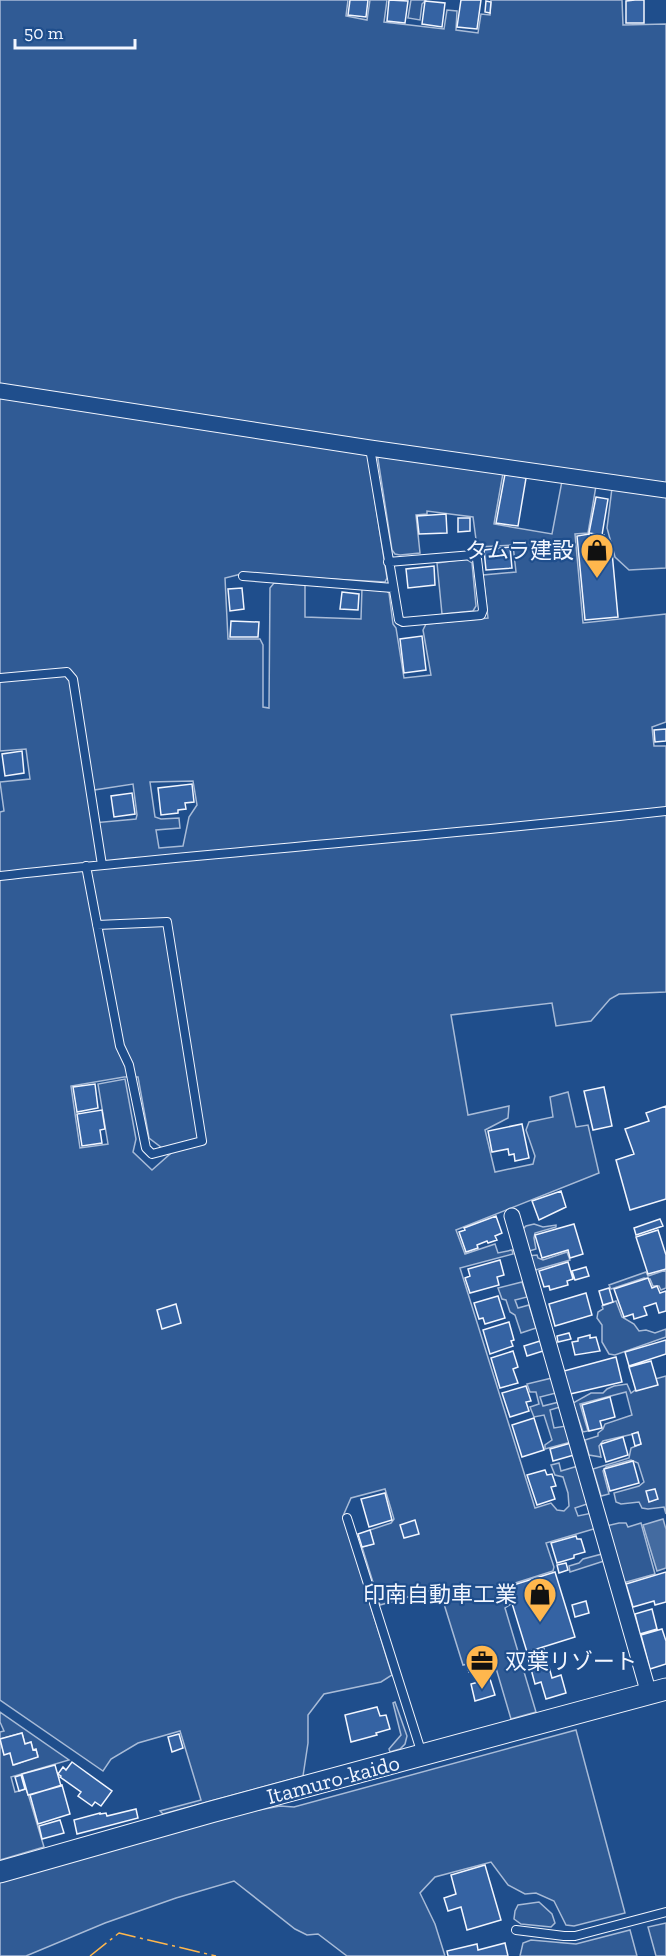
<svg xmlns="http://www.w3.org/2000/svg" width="666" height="1956" viewBox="0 0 666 1956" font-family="'Zilla Slab','Noto Sans JP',serif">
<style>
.built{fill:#305b95;stroke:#a8bbd7;stroke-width:1.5;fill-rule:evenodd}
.water{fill:#446ba0;stroke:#a8bbd7;stroke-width:1.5}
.building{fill:#3563a3;stroke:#f2f6ff;stroke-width:1.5}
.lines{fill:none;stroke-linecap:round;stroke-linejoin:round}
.lane-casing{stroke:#f2f6ff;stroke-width:10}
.street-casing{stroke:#f2f6ff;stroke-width:17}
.secondary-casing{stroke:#f2f6ff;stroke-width:23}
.lane{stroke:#1f4e8c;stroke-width:8}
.street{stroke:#1f4e8c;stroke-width:15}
.secondary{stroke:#1f4e8c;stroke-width:21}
.power{stroke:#ffb74d;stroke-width:1.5;stroke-dasharray:21 4.5 3 4.5;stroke-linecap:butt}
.labels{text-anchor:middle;stroke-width:4.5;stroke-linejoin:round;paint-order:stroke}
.poi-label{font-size:22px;fill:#f2f6ff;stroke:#1f4e8c;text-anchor:end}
.street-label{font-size:22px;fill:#f2f6ff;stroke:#1f4e8c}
</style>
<rect width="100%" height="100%" fill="#1f4e8c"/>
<!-- built -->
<path class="built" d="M0 0H348L346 16 367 20 370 0H387L384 22 444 29 447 10 457 11 456 30 478 33 481 14 490 15 491 0H622L623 25 666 24V568L629 570 615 557 607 528 613 480 503 473 494 524 552 534 562 481 596 486 588 533 575 534 583 623 666 614V722L652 727 654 746H666V992L619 994 610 999 591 1021 556 1026 552 1003 451 1015 468 1115 509 1106 508 1118 485 1130 495 1172 533 1164 535 1156 526 1130 529 1122 553 1117 550 1097 568 1092 576 1127 588 1125 599 1173 456 1230 465 1254 495 1244 498 1253 512 1250 513 1254 460 1268 535 1508 551 1503 557 1510 564 1511 569 1506 568 1493 563 1477 555 1475 551 1465 559 1463 561 1471 578 1466 590 1503 575 1508 578 1516 592 1513 597 1528 546 1543 554 1567 553 1571 506 1586 511 1604 505 1608 536 1712 511 1719 493 1658 463 1665 439 1588 380 1605 362 1547 373 1544 370 1530 391 1523 394 1519 385 1489 351 1498 343 1516 392 1675 381 1682 324 1694 308 1715V1743L303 1776 163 1814 160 1811 201 1800 180 1731 138 1743 111 1759 103 1771 0 1700V812L4 811 0 782 30 779 26 749 0 751ZM376 446 392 550 395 554 400 555 420 553 416 515 427 514V511L473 517 477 547 513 545 516 572 483 575 488 618 426 624 423 630 431 675 404 678 396 628 393 624 389 593 384 589 362 588 361 619 305 617V585L274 583 270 588 269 708 263 707V645L260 639H228L225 578 241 574 385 582 387 578 368 456 366 451ZM193 781 197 805 189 817 183 846 159 848 156 830 180 828 179 818 161 819 155 817 150 782ZM133 784 137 815 136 819 93 823 88 791ZM124 1077H138L149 1138 170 1154 152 1170 133 1152 136 1139 125 1079 98 1084 108 1144 80 1148 71 1086Z
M411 0H426L422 4 420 20 408 18Z
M466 559 472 563 476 606 473 611 442 614 437 563Z
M534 1224 543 1227 556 1225V1227L535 1233 534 1238 536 1249 526 1252 520 1232 526 1226Z
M567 1252 570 1260 532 1271 528 1256 537 1255 538 1258 543 1260Z
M666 1270V1288L661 1290 659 1286H653L650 1279 644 1278 611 1289 609 1285 646 1272 648 1276Z
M522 1282 527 1297 515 1300 518 1308 529 1305 536 1328 521 1333 515 1315 510 1312 506 1300 502 1299 498 1288Z
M616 1301 622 1317 634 1324 639 1331 646 1330 655 1333 666 1329V1337L615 1355 609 1354 602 1342V1325L597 1318 598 1312 603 1309 602 1306Z
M666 1376V1514L664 1507 648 1509 642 1508 639 1502 621 1504 616 1502 614 1493 639 1486 644 1482 638 1463 631 1460 606 1467 603 1471 609 1494 601 1496 593 1469 629 1458 631 1448 641 1444 638 1433 603 1441 599 1446 601 1457 589 1455 585 1440 598 1436V1433L603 1429 605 1424 632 1415 626 1392 580 1404 588 1431 583 1432 573 1403 591 1393H603L607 1389 614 1386 627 1384 631 1393 648 1381Z
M552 1378 556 1393 540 1397 543 1406 559 1402 560 1407 550 1410 554 1428 566 1426 571 1442 545 1449V1445L552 1440 544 1415 534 1417 530 1407 539 1404 536 1392H530L527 1384Z
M619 1523H626L628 1527 641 1523 655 1574 623 1583 606 1526Z
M602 1554 604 1561 570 1572 569 1566 579 1563 583 1559Z
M395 1702 407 1736 405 1744 400 1749 390 1752 389 1749 401 1735 393 1703Z
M0 1712 69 1760 11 1777 15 1792 26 1789 29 1797 44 1847 0 1860V1732L4 1731 0 1722ZM22 1733 25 1744 31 1742 33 1750H36L38 1756 14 1765 10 1753 4 1754 0 1739Z
M576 1730 625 1913 574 1926 566 1925 554 1901 536 1893 525 1894 508 1885 491 1862 435 1877 420 1893 435 1924 445 1956H347L318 1934 307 1935 295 1929 234 1881 176 1898 105 1923 26 1956H0V1881L213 1819 280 1806 294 1807Z
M539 1902 552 1914 555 1923 551 1927 521 1924 514 1919 515 1911 518 1905Z
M666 1923V1956H656L648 1927Z
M630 1930 637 1956H520L523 1943 531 1940 576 1944Z"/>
<!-- water -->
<path class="water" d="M663 1519 666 1529V1568L657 1571 643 1525Z"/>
<!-- building -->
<path class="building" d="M350 0H368L366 17 348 15Z
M389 0 408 1 405 23 387 21Z
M461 0H481L477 29 457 27Z
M635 0H644V23H626V1Z
M425 1 445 3 442 27 422 24Z
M486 1 491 2 490 13 485 12Z
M505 474 526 478 518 526 496 523Z
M596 497 608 499 602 535 589 533Z
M446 514 447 533 419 534 417 516Z
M458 518H470V531L458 532Z
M589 534 590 537 604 535 605 553 612 552 618 617 585 620 577 536Z
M510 547 512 568 486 570 484 550Z
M434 566 435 585 408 588 406 569Z
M242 588 244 609 230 611 228 589Z
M342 592 359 594 358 610 340 609Z
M231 621 259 622 258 637H230Z
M422 636 426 670 404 673 400 639Z
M666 729V741L655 742 654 730Z
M22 751 24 773 5 776 2 754Z
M192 784 194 802 185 803 186 809 178 810V813L161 815 158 788Z
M132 793 135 814 114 817 111 796Z
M95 1084 98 1108 77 1112 73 1087Z
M604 1087 612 1126 593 1130 584 1091Z
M666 1106V1199L630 1210 616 1160 634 1154 625 1129 649 1121 646 1113Z
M102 1110 105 1129 100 1130 102 1143 82 1146 77 1114Z
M522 1124 529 1158 515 1161 514 1154 509 1155 508 1149 492 1152 488 1131Z
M561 1191 566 1207 539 1220 532 1201Z
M496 1216 502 1233 495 1236 497 1240 488 1243 487 1241 477 1245 478 1248 466 1252 459 1232 465 1230 464 1228Z
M660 1219 663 1226 636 1235 634 1228Z
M574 1224 583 1254 570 1258 568 1250 542 1258 535 1235Z
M658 1230 666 1255V1269L648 1274 636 1237Z
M500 1260 504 1275 497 1277 499 1285 470 1293 465 1278 470 1276 468 1269Z
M568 1262 573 1279 567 1281 568 1285 550 1290 549 1286 544 1287 539 1271Z
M586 1267 589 1276 575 1280 572 1271Z
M648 1278 652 1288 657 1286 660 1293 666 1291V1311L659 1313 656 1303 644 1307 647 1315 634 1319 633 1314 624 1317 614 1289Z
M609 1288 613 1302 603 1305 599 1291Z
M586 1293 592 1315 555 1326 549 1304Z
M498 1296 505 1318 485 1324 483 1318 479 1319 474 1303Z
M176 1304 181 1323 162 1329 157 1310Z
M509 1322 514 1340 511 1341 513 1346 490 1354 483 1330Z
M569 1333 571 1339 558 1342 557 1336Z
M590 1335V1338L596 1337 600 1351 575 1355 572 1342 578 1341V1338Z
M666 1340V1354L629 1366 625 1352Z
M540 1341 543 1351 527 1356 524 1346Z
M513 1351 518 1367 513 1369 518 1383 500 1388 491 1358Z
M616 1357 622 1382 570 1394 564 1371Z
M651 1361 658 1385 636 1391 629 1367Z
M526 1386 531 1401 526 1402 529 1411 510 1417 502 1393Z
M610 1397 615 1417 600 1421 602 1428 589 1431 582 1405Z
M534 1418 544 1450 522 1457 512 1425Z
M638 1432 641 1444 635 1446 632 1434Z
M623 1437 628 1455 606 1462 601 1444Z
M571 1443 574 1455 553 1461 550 1449Z
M633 1461 639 1483 610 1491 604 1469Z
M545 1470 547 1475 552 1474 556 1486 551 1487 555 1499 537 1505 527 1475Z
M655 1489 658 1499 649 1502 646 1491Z
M385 1493 392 1520 369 1527 361 1499Z
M415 1520 419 1534 404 1538 400 1525Z
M370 1530 374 1544 362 1547 358 1534Z
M576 1536 577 1539H581L585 1552 574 1555V1558L557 1563 551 1543Z
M566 1563 568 1570 559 1573 557 1565Z
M555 1572 575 1637 527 1652 507 1587Z
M666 1572V1602L655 1605 654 1601 633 1607 626 1584Z
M586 1601 589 1613 575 1617 572 1605Z
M652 1609 657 1629 640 1634 635 1614Z
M662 1629 666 1641V1664L650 1669 641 1635Z
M544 1649 552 1678 561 1675 566 1693 546 1699 541 1682 535 1684 527 1654Z
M480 1662 482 1668 469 1672 467 1666Z
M490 1679 495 1695 475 1701 471 1684Z
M377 1707 380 1716 386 1715 390 1729 376 1733 377 1735 351 1742 345 1715Z
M22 1733 25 1744 31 1742 33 1750 36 1749 38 1757 13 1765 10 1753 4 1755 0 1739Z
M179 1734 183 1748 172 1752 168 1737Z
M72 1762 112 1791 101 1806 95 1802 92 1806 78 1796 81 1792 60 1777 61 1776 58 1774 63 1767 66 1770Z
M55 1765 61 1786 28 1795 22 1774Z
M21 1775 25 1789 19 1791 15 1777Z
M62 1785 70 1814 38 1824 30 1795Z
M136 1809 138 1818 77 1834 74 1820 100 1813V1814L106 1813 107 1816Z
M60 1820 64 1833 42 1839 39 1826Z
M485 1865 501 1920 467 1930 461 1907 448 1911 444 1898 456 1894 451 1875Z
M505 1943 508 1956H448L447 1951 477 1944 478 1950Z"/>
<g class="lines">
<defs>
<path id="lane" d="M370 448 399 620 403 622 481 615 483 610 477 559 473 555 388 562
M243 576 393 588
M0 678 67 672 73 679 102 865
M86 866 120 1046 129 1065 146 1148 152 1154 202 1141 167 922 97 925
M0 876C222 851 444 836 666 811
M347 1518 422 1754
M516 1930 564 1936H575L666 1912"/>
<path id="street" d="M0 391 370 448 666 490
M512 1216 649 1694"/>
<path id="secondary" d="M0 1872 211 1812 666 1689"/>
</defs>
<!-- lane casing -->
<use href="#lane" class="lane-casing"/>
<!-- street casing -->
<use href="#street" class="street-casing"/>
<!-- secondary casing -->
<use href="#secondary" class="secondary-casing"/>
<!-- lane -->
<use href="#lane" class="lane"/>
<!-- street -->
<use href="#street" class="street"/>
<!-- secondary -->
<use href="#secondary" class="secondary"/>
<!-- power -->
<path class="power" d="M90 1956 119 1933 216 1956"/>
</g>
<!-- icons -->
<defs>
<symbol id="shop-pin" viewBox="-11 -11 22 30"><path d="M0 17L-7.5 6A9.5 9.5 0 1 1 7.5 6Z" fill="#ffb74d" stroke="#1f4e8c"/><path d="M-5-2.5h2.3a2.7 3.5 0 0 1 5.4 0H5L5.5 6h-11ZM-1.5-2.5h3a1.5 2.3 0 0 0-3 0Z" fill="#111"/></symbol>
<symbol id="office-pin" viewBox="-11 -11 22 30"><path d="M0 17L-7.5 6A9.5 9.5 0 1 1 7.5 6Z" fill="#ffb74d" stroke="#1f4e8c"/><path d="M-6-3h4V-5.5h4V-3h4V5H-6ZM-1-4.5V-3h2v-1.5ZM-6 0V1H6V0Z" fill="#111"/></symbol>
</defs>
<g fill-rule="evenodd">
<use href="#shop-pin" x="578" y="531" width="38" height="52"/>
<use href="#shop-pin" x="521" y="1575" width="38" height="52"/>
<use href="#office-pin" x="463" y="1642" width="38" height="52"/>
</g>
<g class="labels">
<!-- poi labels -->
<g class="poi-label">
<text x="574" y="558">タムラ建設</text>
<text x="517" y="1602">印南自動車工業</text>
<text x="505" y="1669" text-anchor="start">双葉リゾート</text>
</g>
<!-- street labels -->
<g class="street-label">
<text transform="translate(333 1779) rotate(-15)" y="8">Itamuro-kaido</text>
</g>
</g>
<!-- scale -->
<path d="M15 39v9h120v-9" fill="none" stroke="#f2f6ff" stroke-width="3"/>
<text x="24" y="39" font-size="18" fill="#f2f6ff" stroke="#1f4e8c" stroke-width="4.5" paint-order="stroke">50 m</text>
</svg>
